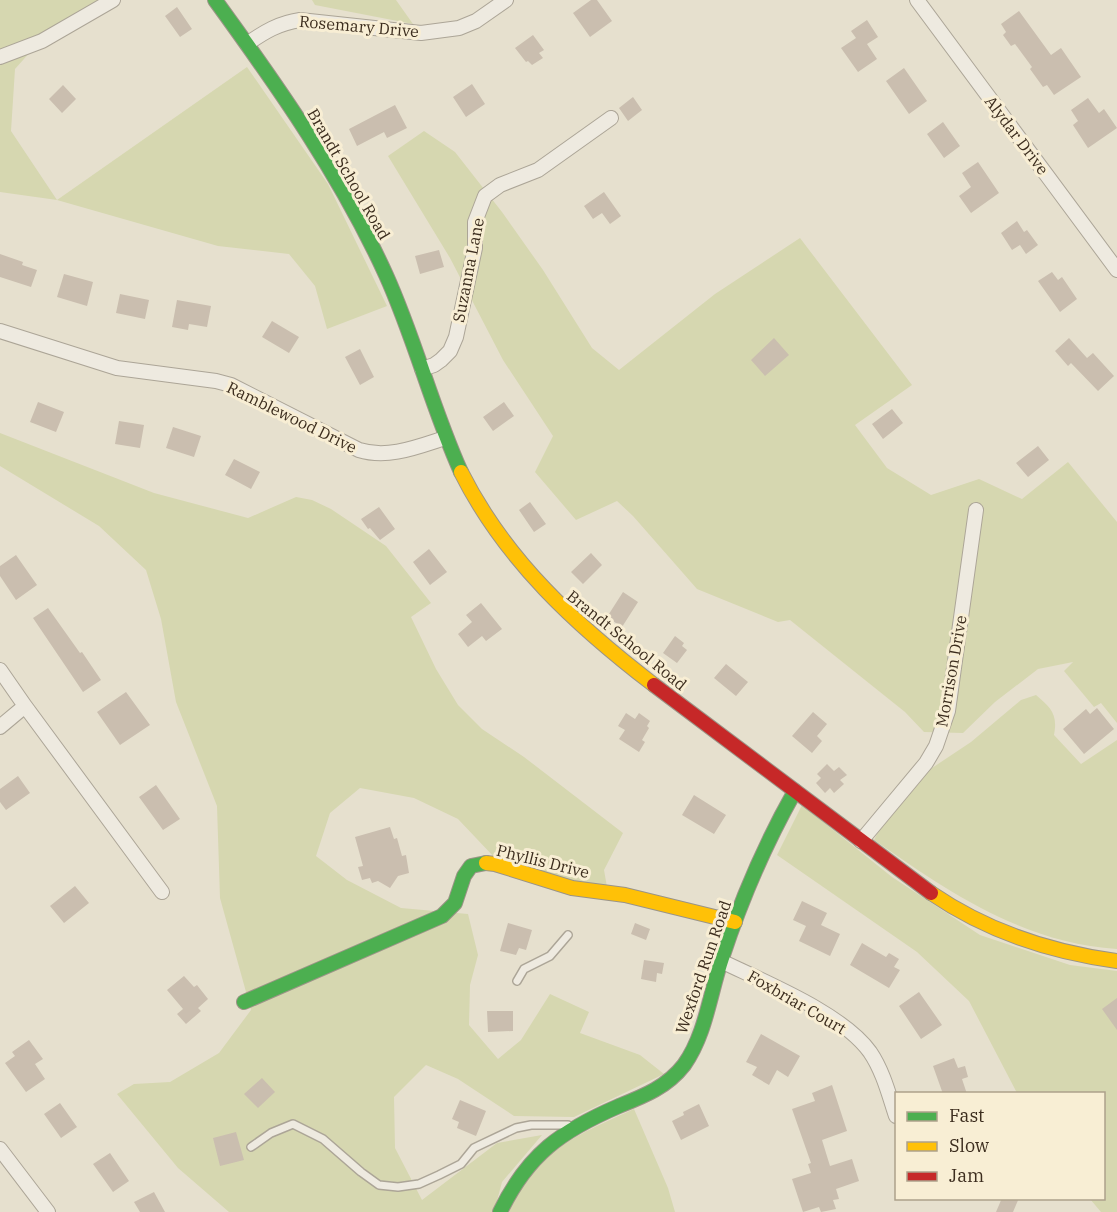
<svg xmlns="http://www.w3.org/2000/svg" width="1117" height="1212" viewBox="0 0 1117 1212" font-family="'IBM Plex Serif',serif">
<style>
.green{fill:#d6d7b0}
.building{fill:#cabeaf}
.lines{fill:none;stroke-linecap:round;stroke-linejoin:round}
.lane-casing{stroke:#aca597;stroke-width:10}
.street-casing{stroke:#aca597;stroke-width:16}
.fast-casing{stroke:#9b9487;stroke-width:16}
.slow-casing{stroke:#9b9487;stroke-width:16}
.jam-casing{stroke:#9b9487;stroke-width:16}
.lane{stroke:#eeeae0;stroke-width:7}
.street{stroke:#eeeae0;stroke-width:14}
.fast{stroke:#4caf50;stroke-width:14}
.slow{stroke:#ffc107;stroke-width:14}
.jam{stroke:#c62828;stroke-width:14}
.labels{text-anchor:middle;stroke-width:6;stroke-linejoin:round;paint-order:stroke}
.street-label{font-size:16px;fill:#3c2d1e;stroke:#f8eed4}
</style>
<rect width="100%" height="100%" fill="#e6e0ce"/>
<!-- green -->
<path class="green" d="M0 0H105L48 32 15 69 11 131 57 200 247 67 328 184 387 306 327 329 315 286 289 254 218 246 57 200 0 192Z
M312 0H396L413 24 315 5Z
M424 131 455 152 502 212 543 270 592 348 619 370 715 294 800 238 912 385 855 425 887 468 931 495 979 479 1022 499 1068 462 1117 522V723L1101 703 1094 707 1064 671 1073 662 1038 669 995 702 963 733 924 732 905 712 790 620 778 622 697 589 633 516 617 501 576 520 535 472 553 436 503 360 450 258 388 156Z
M0 433 154 493 248 518 296 497 312 500 331 509 386 546 431 603 411 617 436 669 458 705 482 729 524 757 623 833 604 870 607 887 553 879 494 857 458 819 414 798 360 788 330 813 316 856 347 880 401 908 468 914 478 955 470 985 469 1025 498 1059 521 1040 550 994 589 1012 580 1033 640 1055 664 1074 574 1117 514 1116 458 1079 426 1065 394 1097 395 1148 422 1200 497 1143 542 1135 502 1182 494 1212H229L178 1168 117 1094 134 1084 170 1082 219 1053 251 1010 220 898 217 806 176 702 161 619 146 570 99 526 0 466Z
M1036 695C1051 708 1058 714 1054 735L1081 764 1117 740V949C1023 943 949 892 874 840L879 830 923 774 971 742 1021 700Z
M802 805 892 877 980 935 1070 965 1117 971V1212H1101L1090 1199 1104 1198V1094L1017 1093 969 1001 917 952 777 855Z
M634 1109 668 1188 675 1212H509C524 1156 585 1131 634 1109Z"/>
<!-- building -->
<path class="building" d="M591 0H597L612 21 590 37 573 13Z
M177 7 192 29 180 37 165 16Z
M1019 11 1051 55 1061 48 1081 77 1054 95 1047 85 1043 87 1030 69 1032 67 1015 44 1011 46 1003 35 1006 32 1001 24Z
M867 20 878 37 867 44 877 59 858 72 841 48 856 38 851 31Z
M533 35 544 50 539 53 543 58 532 65 528 61 526 62 515 48Z
M904 68 927 101 909 114 886 81Z
M472 84 485 104 466 117 453 97Z
M63 85 76 99 62 113 49 99Z
M633 97 642 110 628 121 619 108Z
M1088 98 1099 113 1104 109 1117 128 1088 148 1073 125 1078 121 1071 110Z
M395 105 407 128 387 138 384 132 357 146 349 129Z
M943 122 960 146 944 158 927 134Z
M978 162 999 193 971 213 959 196 971 187 962 173Z
M604 192 621 216 610 224 602 213 593 219 584 206Z
M1017 221 1024 232 1027 230 1038 245 1026 254 1020 245 1012 250 1001 233Z
M439 250 444 267 420 274 415 256Z
M0 254 23 262 22 265 37 270 31 287 0 277Z
M1052 272 1058 280 1062 277 1077 299 1060 312 1038 281Z
M64 274 93 282 87 306 57 297Z
M120 294 149 300 145 319 116 313Z
M177 300 211 306 207 327 189 324 188 330 172 327Z
M272 321 299 337 289 353 262 337Z
M774 338 789 355 765 376 751 360Z
M1069 338 1087 358 1093 353 1114 376 1098 391 1071 363 1068 366 1055 351Z
M360 349 374 377 360 385 345 357Z
M38 402 64 412 56 432 30 422Z
M504 402 514 416 493 431 483 417Z
M892 409 903 423 883 439 872 424Z
M119 421 144 425 140 448 115 444Z
M173 427 201 436 194 457 166 448Z
M1038 446 1049 460 1028 477 1016 463Z
M234 459 260 472 251 489 225 475Z
M530 502 546 524 534 532 519 510Z
M379 507 395 529 380 540 370 528 368 529 361 519Z
M429 549 447 572 430 585 413 562Z
M591 553 602 565 583 584 571 572Z
M16 555 37 585 16 600 0 576V566Z
M623 592 638 602 622 627 607 617Z
M481 603 502 629 486 641 482 636 468 647 458 634 472 622 466 615Z
M48 608 80 653 82 652 101 680 83 692 33 618Z
M675 636 684 643 682 646 687 650 677 663 663 653Z
M726 664 748 682 736 696 714 678Z
M126 692 150 725 120 745 97 712Z
M1097 708 1114 729 1084 754 1063 729 1086 709 1090 714Z
M813 712 827 724 817 736 822 741 812 753 792 736Z
M626 713 635 719 639 713 650 721 647 726 649 728 642 740 645 742 639 752 619 739 625 730 618 726Z
M827 764 834 771 839 767 847 775 840 780 844 784 834 793 830 788 825 793 816 783 821 778 817 774Z
M18 776 30 793 6 810 0 802V789Z
M156 785 180 819 163 830 139 797Z
M694 795 726 815 714 834 682 815Z
M390 827 394 839 397 838 402 856 406 855 409 873 398 876 390 888 378 881 372 883 370 878 362 880 358 867 363 866 355 837Z
M75 886 89 903 64 923 50 906Z
M802 901 827 913 821 925 840 934 830 956 799 941 806 926 793 920Z
M508 923 532 930 526 950 519 948 516 955 500 951Z
M635 923 650 929 646 940 631 934Z
M862 943 886 957 889 953 899 959 894 967 900 970 889 988 850 965Z
M644 960 664 963 662 974 657 973 656 982 641 979Z
M184 976 194 987 197 985 208 999 198 1008 201 1011 186 1024 177 1014 183 1009 167 990Z
M919 992 942 1025 921 1039 899 1006Z
M1117 998V1030L1102 1009Z
M487 1011H513V1031L488 1032Z
M761 1034 800 1056 788 1077 777 1070 769 1085 752 1075 757 1067 746 1062Z
M29 1040 43 1059 35 1064 45 1079 26 1092 5 1063 15 1056 12 1052Z
M954 1058 958 1068 965 1066 968 1077 962 1079 967 1094H943L933 1066Z
M262 1078 275 1092 258 1108 244 1094Z
M832 1085 847 1131 822 1140 830 1166 852 1159 859 1181 836 1189 839 1199 833 1200 836 1209 821 1212 819 1207 803 1212 792 1179 811 1173 808 1164 811 1163 792 1109 815 1101 812 1093Z
M460 1100 486 1111 476 1136 457 1128 459 1122 452 1119Z
M60 1103 77 1127 61 1138 44 1114Z
M699 1104 709 1126 681 1140 672 1121 684 1115 683 1112Z
M236 1132 244 1160 220 1166 213 1138Z
M110 1153 129 1181 113 1192 93 1164Z
M154 1192 165 1212H140L134 1202Z
M1002 1198H1019L1013 1212H996Z"/>
<g class="lines">
<defs>
<path id="lane" d="M517 981 524 969 550 956 568 935
M251 1147 271 1133 293 1124 323 1139 361 1172 379 1185 398 1187 419 1184 439 1175 461 1164 474 1148 516 1128 531 1125H568"/>
<path id="street" d="M917 0 1117 270
M247 44C264 32 279 23 300 20L421 33 459 28 476 21 506 0
M0 57 42 41 113 0
M0 331 117 368 216 381 231 385 359 450C388 459 417 447 445 438
M422 369 434 365 441 360 450 351 456 337 475 248V222L485 196 500 185 538 170 611 118
M0 670 25 706 0 727
M25 706 162 892
M861 841 926 763 936 746 948 711 976 510
M721 961C764 982 842 1013 870 1052 883 1071 889 1095 896 1116
M0 1149 48 1212"/>
<path id="fast" d="M215 0C279 88 341 176 386 275 415 339 432 408 461 472
M244 1002 442 916 455 903 464 876 471 866 486 863
M500 1212C528 1154 561 1131 619 1106 644 1096 667 1087 684 1065 706 1034 710 993 722 958 741 900 765 844 795 791"/>
<path id="slow" d="M461 472C505 560 577 626 654 685
M486 863 495 864 572 888 625 895 735 922
M931 893C988 932 1049 952 1117 961"/>
<path id="jam" d="M654 685 931 893"/>
</defs>
<!-- lane casing -->
<use href="#lane" class="lane-casing"/>
<!-- street casing -->
<use href="#street" class="street-casing"/>
<!-- fast casing -->
<use href="#fast" class="fast-casing"/>
<!-- slow casing -->
<use href="#slow" class="slow-casing"/>
<!-- jam casing -->
<use href="#jam" class="jam-casing"/>
<!-- lane -->
<use href="#lane" class="lane"/>
<!-- street -->
<use href="#street" class="street"/>
<!-- fast -->
<use href="#fast" class="fast"/>
<!-- slow -->
<use href="#slow" class="slow"/>
<!-- jam -->
<use href="#jam" class="jam"/>
</g>
<g class="labels">
<!-- street labels -->
<g class="street-label">
<text transform="translate(359 26) rotate(5)" y="6">Rosemary Drive</text>
<text transform="translate(1017 135) rotate(53)" y="6">Alydar Drive</text>
<text transform="translate(349 174) rotate(60)" y="6">Brandt School Road</text>
<text transform="translate(468 270) rotate(-79)" y="6">Suzanna Lane</text>
<text transform="translate(292 417) rotate(26)" y="6">Ramblewood Drive</text>
<text transform="translate(627 640) rotate(39)" y="6">Brandt School Road</text>
<text transform="translate(951 671) rotate(-80)" y="6">Morrison Drive</text>
<text transform="translate(543 861) rotate(14)" y="6">Phyllis Drive</text>
<text transform="translate(703 967) rotate(-71)" y="6">Wexford Run Road</text>
<text transform="translate(797 1002) rotate(30)" y="6">Foxbriar Court</text>
</g>
</g>
<!-- legend -->
<rect x="895" y="1092" width="210" height="108" fill="#f8eed4" stroke="#ada18b" stroke-width="1.5"/>
<rect x="907" y="1112" width="30" height="9" fill="#4caf50" stroke="#ada18b" stroke-width="1.5"/>
<text x="949" y="1122" font-size="18" fill="#3c2d1e">Fast</text>
<rect x="907" y="1142" width="30" height="9" fill="#ffc107" stroke="#ada18b" stroke-width="1.5"/>
<text x="949" y="1152" font-size="18" fill="#3c2d1e">Slow</text>
<rect x="907" y="1172" width="30" height="9" fill="#c62828" stroke="#ada18b" stroke-width="1.5"/>
<text x="949" y="1182" font-size="18" fill="#3c2d1e">Jam</text>
</svg>
